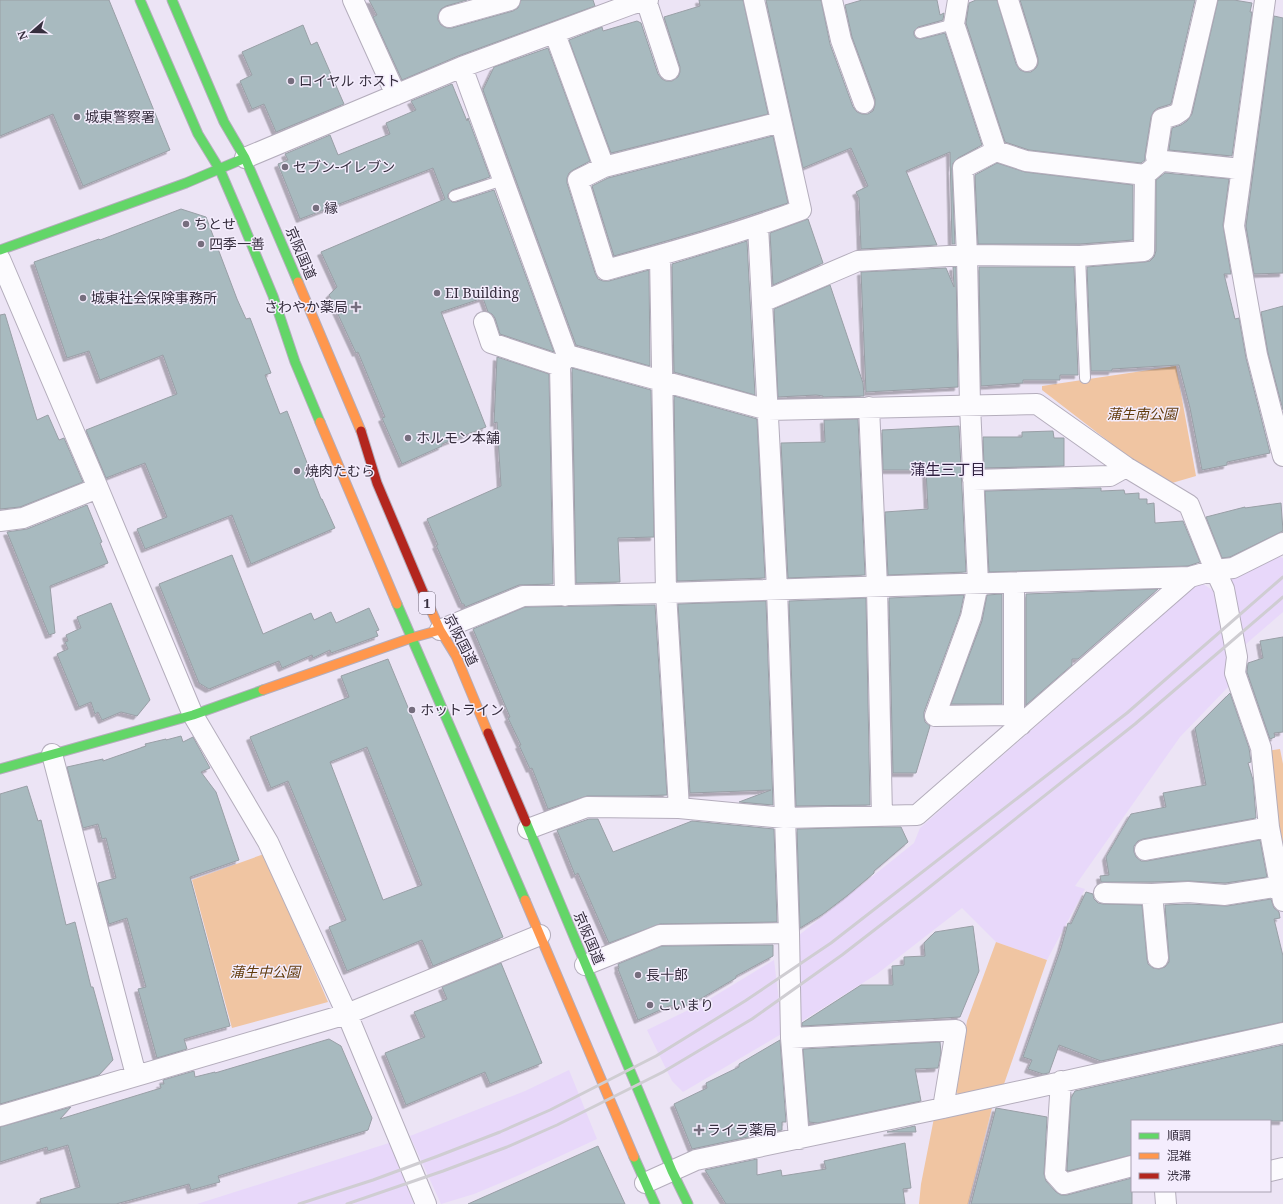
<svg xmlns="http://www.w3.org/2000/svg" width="1283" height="1204" viewBox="0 0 1283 1204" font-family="'Noto Serif','Noto Sans JP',serif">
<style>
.built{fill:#e8d8fa}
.green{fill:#f0c5a2}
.building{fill:#a8babf;stroke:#999fa6;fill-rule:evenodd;filter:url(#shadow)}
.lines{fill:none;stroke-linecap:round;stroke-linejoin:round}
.lane-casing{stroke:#b4adbc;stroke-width:12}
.street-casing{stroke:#b4adbc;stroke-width:22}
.fast-casing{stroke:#b4adbc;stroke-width:11}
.slow-casing{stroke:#b4adbc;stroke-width:11}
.jam-casing{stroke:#b4adbc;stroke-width:11}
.lane{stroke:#fcfbfe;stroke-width:10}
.street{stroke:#fcfbfe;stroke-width:20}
.fast{stroke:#63d668;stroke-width:9}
.slow{stroke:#ff974d;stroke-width:9}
.jam{stroke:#b3261e;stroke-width:9}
.rail{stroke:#cfcdd2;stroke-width:3}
.poi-dot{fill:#766e7e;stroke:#f4edfd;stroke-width:1.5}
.labels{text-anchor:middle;stroke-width:3;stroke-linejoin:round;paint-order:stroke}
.shield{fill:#f4edfd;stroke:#6f6777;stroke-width:1}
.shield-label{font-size:13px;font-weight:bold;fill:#362e3e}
.poi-label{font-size:14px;fill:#362e3e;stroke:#f4edfd;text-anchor:start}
.street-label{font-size:14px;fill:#362e3e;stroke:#f4edfd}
.park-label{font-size:14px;font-style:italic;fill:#603a0b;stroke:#f4edfd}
.neighbourhood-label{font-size:15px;fill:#302140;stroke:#f4edfd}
</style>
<defs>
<filter id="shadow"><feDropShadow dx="-3.5" dy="3.5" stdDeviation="0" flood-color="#0004"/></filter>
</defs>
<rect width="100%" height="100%" fill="#ece4f5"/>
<!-- built -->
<path class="built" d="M1277 556 1283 558V612L1246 644 1228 665 1231 684 1180 737 1075 886 1085 889 1047 960 996 942 962 908 877 974 799 1023 798 936 914 843 920 828 1200 582 1217 593 1236 575Z
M774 960 783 1033 683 1092 672 1081 647 1030 703 1003Z
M569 1070 597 1139 517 1176 474 1194 441 1204 410 1136 525 1091Z
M389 1143 414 1204H197Z"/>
<!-- green -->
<path class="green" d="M1176 366 1196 476 1172 483 1134 461 1042 390V386Z
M1280 749 1283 764V854L1266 751Z
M264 854 328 1002 232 1028 192 880Z
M996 942 1047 960 1004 1084 962 1098 955 1091 967 1021Z
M993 1104 968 1204H919L921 1184 934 1118Z"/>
<!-- building -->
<path class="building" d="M0 0H109L170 150 83 186 53 114 0 136Z
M369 0H467L446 6 441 9 438 15V20L441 25 447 28H452L513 11 518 8 521 0H593L595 6 458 56 402 80 373 17 377 15Z
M699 0H743L768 114 611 153 569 40 602 27 603 31 637 21 641 23 658 74 662 79 666 81H672L678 77 680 72V67L664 17 700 6Z
M766 0H821L830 44 853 107 857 112 862 114H868L873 111 875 105V99L852 37 845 5 862 0H937L940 15 944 13 943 20 918 27 914 31V35L916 38 921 39 945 33 982 145 958 158 953 163 952 169 955 244H952L950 152 906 171 937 245 861 249 859 198 856 192 868 186 851 148 803 168Z
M976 0H997L1016 64 1020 70 1025 72H1031L1036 68 1038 64V58L1020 0H1195L1171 104 1158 108 1154 111 1151 117 1145 155V160L1141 163 1029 150 1005 142 966 23 969 3Z
M1218 0H1234L1252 3 1250 12H1252L1232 156 1169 150 1172 128 1181 125 1187 121 1192 114Z
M1274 16 1283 18V273L1254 274 1246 226Z
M303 25 311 45 317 42 344 104 276 132 264 104 252 109 240 81 252 75 242 52Z
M548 48 590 161 573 170 569 173 567 178V183L595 273 598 279 603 281H609L649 270 650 366 576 345 483 90 494 67Z
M452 84 467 121 468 118 490 177 452 190 448 194V198L452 202H456L494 190 554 352 500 334 495 318 492 314 488 312 483 298 441 312 486 427 442 444V446L402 464 382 418 385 417 358 352 356 353 329 295 337 287 321 252 445 199 433 168 300 219 278 164 288 160 285 154 330 135 338 155 390 134 386 123 416 110 411 101Z
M773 136 788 203 701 231 614 256 592 186 608 178Z
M997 163 1025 172 1133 185V240L1080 244H978L975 175Z
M1165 173 1229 179 1223 225 1231 274H1224L1235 319 1239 318 1246 358 1270 453 1227 462V465L1202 470 1190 408 1179 365 1112 369V371H1091L1087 267 1145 262 1150 261 1154 257 1156 251V180Z
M181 209 206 217 237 299 246 319 250 318 271 373 265 375 280 414 287 411 321 499H322L335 528 251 564 232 515 145 549 137 529 167 517 145 463 106 478 86 430 177 394 163 355 100 380 89 351 67 358 34 262 99 239 100 240Z
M808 219 823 263 773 285 770 233Z
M747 241 755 395 674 372 672 264Z
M953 267H956L958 387 866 392 861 272 946 268 954 287Z
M979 267H1074L1078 375H1060V380H1023V383L981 386Z
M830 285 863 383 864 396 823 397V396L816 395 778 397 774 309Z
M1283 306V410L1268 353 1261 312Z
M5 314 37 420 48 415 59 440 64 438 83 482 20 507 0 509V315Z
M497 357 549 374 553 584 519 585 465 607 464 604H462L436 545H438L427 519 501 486 497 422 494 423Z
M572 368 651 390 654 537 618 538 620 582 576 583Z
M674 396 757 419 765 578 677 581Z
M858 419 865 575 788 578 781 443 825 442 824 420Z
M959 426 966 572 888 575 885 512 928 509 926 470H883L882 430Z
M1053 431 1054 438H1064V466L984 468 983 437H1022V432Z
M1101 488V491L1124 490 1125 494 1139 493V499H1147V504L1154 503 1155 523 1183 521 1200 562 1188 566 989 572 985 491Z
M1281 503 1283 531 1230 557 1222 558 1206 517 1245 507V508Z
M87 505 102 542 100 543 108 563 50 586 55 633 49 635 7 532 27 529Z
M232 555 263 634 311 613 314 620 331 612 336 623 369 608 379 630 376 631 378 636 331 653 330 650 313 658 312 655 282 668 279 661 209 689 199 683 159 584Z
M1158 589 1078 659H1072V665L1026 705V594Z
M1002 594V704H951L982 621 987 595Z
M964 595 960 614 924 712V717L925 722 930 726 916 773H893L889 598Z
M866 598 870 805 796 806 789 601Z
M766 601 773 805 739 802 771 790 690 793 678 604Z
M111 603 150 700 137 716 121 712 102 720 98 712 95 714 91 702 79 707 57 654 68 649 65 642 68 641 66 635 81 628 77 617Z
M655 605 667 795 635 796H587L548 809 532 768 530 769 519 745H521L508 718 510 717 473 629 525 607Z
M1283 637V732L1274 733 1275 737 1270 739 1247 672 1248 663 1263 658 1260 641Z
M388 659 503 937 433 966 422 940 347 971 329 927 346 920 288 781 271 788 250 737 349 697 341 676ZM367 747 422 885 383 900 330 762Z
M1230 693 1249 748 1251 762 1248 763 1253 780 1256 818 1143 839 1138 841 1134 846V852L1136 857 1141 861H1147L1260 840 1267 877 1225 883 1189 881 1152 882H1101L1100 876 1109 875 1106 857 1131 814 1166 807 1163 793 1206 785 1195 728Z
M181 736 183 742 193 737 210 768 201 772 216 792 239 860 190 877 230 1026 184 1039 187 1049 157 1058 138 989 146 987 127 918 109 924 98 883 116 878 106 838 102 839 98 824 83 828 67 767 103 759V761L146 746 145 744 166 739V740Z
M27 786 38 821 41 820 66 925 75 922 91 987H93L113 1060 99 1075 0 1104V794Z
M589 819H598L613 852 692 821 774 829 777 922 660 924 609 943 578 873 575 875 557 830Z
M876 827H901L908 842 874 871V873L848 895 823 914 800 928 797 829Z
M1086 892 1093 894 1094 899 1098 903 1103 904 1142 905 1147 959 1148 964 1153 968 1159 969 1165 967 1169 962V957L1165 905 1188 904 1227 906 1271 899 1274 908 1279 912 1280 918 1274 919 1283 956V1022L1101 1061 1059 1045 1049 1073 1043 1074 1028 1069 1032 1060 1023 1057 1061 948 1068 923 1071 924Z
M973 926 979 971 960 1017 802 1026V1023L861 985H893L892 966 904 965V957L925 956 924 943 935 932Z
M773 945V956L736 976V978L695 1002H688V1005L669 1006 638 1020 618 969 619 968 618 964 662 946Z
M501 963 542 1063 490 1084 485 1072 406 1105 385 1053 425 1037 414 1012 447 999 442 987Z
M329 1039 341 1046 372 1118 368 1130 218 1176 220 1182 191 1190 189 1184 116 1204H41L40 1199 80 1187 68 1145 48 1151 47 1147 0 1162V1127L71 1107 60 1119 161 1088 160 1084H164L163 1080 194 1071 195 1077 215 1072V1073Z
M780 1040 786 1122H782V1130L773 1132H757V1135L692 1149 674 1104 707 1088 706 1083 739 1067V1064Z
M940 1042 941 1053 938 1068 915 1069 921 1101 818 1123 809 1122 803 1049Z
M1283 1045V1121H1132V1155L1068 1171 1067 1170 1071 1098 1075 1091Z
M996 1108 1047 1117 1044 1174 1046 1181 1056 1192 1061 1195H1067L1132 1178V1204H971Z
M915 1126 916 1132H887Z
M905 1143 911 1188 903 1189 905 1204H726L705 1170 757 1159V1175L781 1170 782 1176 826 1169 824 1161Z
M598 1146 625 1204H468L549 1168Z"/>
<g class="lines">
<defs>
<path id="lane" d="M920 33 954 24
M454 196 503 180
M1080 256 1085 378"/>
<path id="street" d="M353 0 396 95
M646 0 669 70
M832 0 841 40 864 103
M958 0 954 24 996 151 963 168 967 255 970 405 978 584 971 617 935 716 1014 715
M1008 0 1027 61
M1265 0 1234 226 1257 355 1283 456
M449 17 510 0
M555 34 604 167 578 180 606 270C672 252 737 234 801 210L754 0
M462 67 567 355 768 410 1037 404 1126 467 1189 505 1215 570 1224 589 1237 657 1235 673 1261 748 1269 827 1283 901
M996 151 1026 161 1145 175
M245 158 462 67 632 4 648 0
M1159 163 1156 157 1162 119 1175 115 1181 111 1207 0
M604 167 781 122
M758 226 777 589 789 933 791 1038 799 1139
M660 255 666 593 679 808
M0 259 98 488 193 715 268 842 347 1014 426 1204
M762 302 858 261 967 255 1080 256 1144 251 1145 175 1159 163 1164 161 1241 169
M484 322 491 343 560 366
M869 407 877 587 882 816
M973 480 1110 476 1126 467
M0 521 23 518 98 488
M1014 583V715L1021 725
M565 596 560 366 567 355
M440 630 523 596 666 593 1190 577
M52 754 136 1075
M528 829 587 807 679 808 784 818 917 815 1190 577 1215 570 1233 568 1283 543
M1145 850 1269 827
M1104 893 1152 894 1188 892 1225 895 1281 886
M1152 894 1158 958
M585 965 660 935 789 933
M791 1038 956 1030 943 1108
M1061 1081 1055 1174 1064 1184 1132 1166
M0 1116 347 1014 540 935
M1270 1171 1283 1168
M645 1183 696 1160 943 1108 1283 1033
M1165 1191 1166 1204"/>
<path id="fast" d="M140 0 198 134 220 170 241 219 273 296 295 362 320 422
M172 0 224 122 245 158 298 282
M0 250 186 183 245 158
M397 604 525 900
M0 769 193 715 263 690
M526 822 672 1171 688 1204
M634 1157 655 1204"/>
<path id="slow" d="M298 282 361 431
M320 422 397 604
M423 592 440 630 456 656 488 733
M263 690 411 638 440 630
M525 900 634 1157"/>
<path id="jam" d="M361 431 377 483 423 592
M488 733 526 822"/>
</defs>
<!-- lane casing -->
<use href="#lane" class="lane-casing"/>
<!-- street casing -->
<use href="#street" class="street-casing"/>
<!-- fast casing -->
<use href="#fast" class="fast-casing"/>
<!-- slow casing -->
<use href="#slow" class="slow-casing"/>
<!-- jam casing -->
<use href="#jam" class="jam-casing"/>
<!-- lane -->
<use href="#lane" class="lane"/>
<!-- street -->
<use href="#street" class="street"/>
<!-- fast -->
<use href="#fast" class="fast"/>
<!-- slow -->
<use href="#slow" class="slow"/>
<!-- jam -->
<use href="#jam" class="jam"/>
<!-- rail -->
<path class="rail" d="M299 1204 373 1180 438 1156 500 1132 550 1110 656 1056 745 1001 831 943 1127 713 1283 577
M347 1204 443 1171 507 1147 557 1125 663 1072 752 1019 842 955 917 897 1135 724 1283 597"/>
</g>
<!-- markers -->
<g class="poi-dot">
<circle cx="291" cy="81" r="4"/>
<circle cx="77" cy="117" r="4"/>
<circle cx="285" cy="167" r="4"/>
<circle cx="316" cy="208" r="4"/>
<circle cx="186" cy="224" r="4"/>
<circle cx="201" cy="244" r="4"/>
<circle cx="437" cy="293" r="4"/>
<circle cx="83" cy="298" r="4"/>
<path d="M354 301h4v4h4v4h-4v4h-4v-4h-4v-4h4z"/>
<circle cx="408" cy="438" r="4"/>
<circle cx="297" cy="471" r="4"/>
<circle cx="412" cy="710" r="4"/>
<circle cx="638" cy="975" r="4"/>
<circle cx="650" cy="1005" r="4"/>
<path d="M697 1124h4v4h4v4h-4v4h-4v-4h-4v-4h4z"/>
</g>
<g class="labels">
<!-- shield labels -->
<rect class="shield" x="419" y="592" width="16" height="22" rx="3"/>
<g class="shield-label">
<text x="427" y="608">1</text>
</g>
<!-- poi labels -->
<g class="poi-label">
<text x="299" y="86">ロイヤル ホスト</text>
<text x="85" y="122">城東警察署</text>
<text x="293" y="172">セブン-イレブン</text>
<text x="324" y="213">縁</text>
<text x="194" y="229">ちとせ</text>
<text x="209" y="249">四季一善</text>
<text x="445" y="298">EI Building</text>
<text x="91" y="303">城東社会保険事務所</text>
<text x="348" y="312" text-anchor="end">さわやか薬局</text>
<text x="416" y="443">ホルモン本舗</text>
<text x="305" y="476">焼肉たむら</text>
<text x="420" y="715">ホットライン</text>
<text x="646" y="980">長十郎</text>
<text x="658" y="1010">こいまり</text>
<text x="707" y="1135">ライラ薬局</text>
</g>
<!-- street labels -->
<g class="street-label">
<text transform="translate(301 253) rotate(67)" y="5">京阪国道</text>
<text transform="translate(461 640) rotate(63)" y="5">京阪国道</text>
<text transform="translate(589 938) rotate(67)" y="5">京阪国道</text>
</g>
<!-- park labels -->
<g class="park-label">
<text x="1142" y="419">蒲生南公園</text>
<text x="265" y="977">蒲生中公園</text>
</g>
<!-- neighbourhood labels -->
<g class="neighbourhood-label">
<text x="948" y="475">蒲生三丁目</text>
</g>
</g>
<!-- legend -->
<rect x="1131" y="1120" width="140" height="72" fill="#f4edfd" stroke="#a8a1b1"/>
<rect x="1139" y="1133" width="20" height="6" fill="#63d668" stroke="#a8a1b1"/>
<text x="1167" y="1140" font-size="12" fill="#362e3e">順調</text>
<rect x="1139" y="1153" width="20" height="6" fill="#ff974d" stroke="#a8a1b1"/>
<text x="1167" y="1160" font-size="12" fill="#362e3e">混雑</text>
<rect x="1139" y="1173" width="20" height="6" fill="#b3261e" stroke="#a8a1b1"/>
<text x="1167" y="1180" font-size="12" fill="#362e3e">渋滞</text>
<!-- north arrow -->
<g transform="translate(32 32) rotate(250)" stroke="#f4edfd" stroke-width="3" paint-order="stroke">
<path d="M0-3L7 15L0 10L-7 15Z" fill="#362e3e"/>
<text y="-6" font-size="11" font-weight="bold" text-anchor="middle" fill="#362e3e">N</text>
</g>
</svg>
